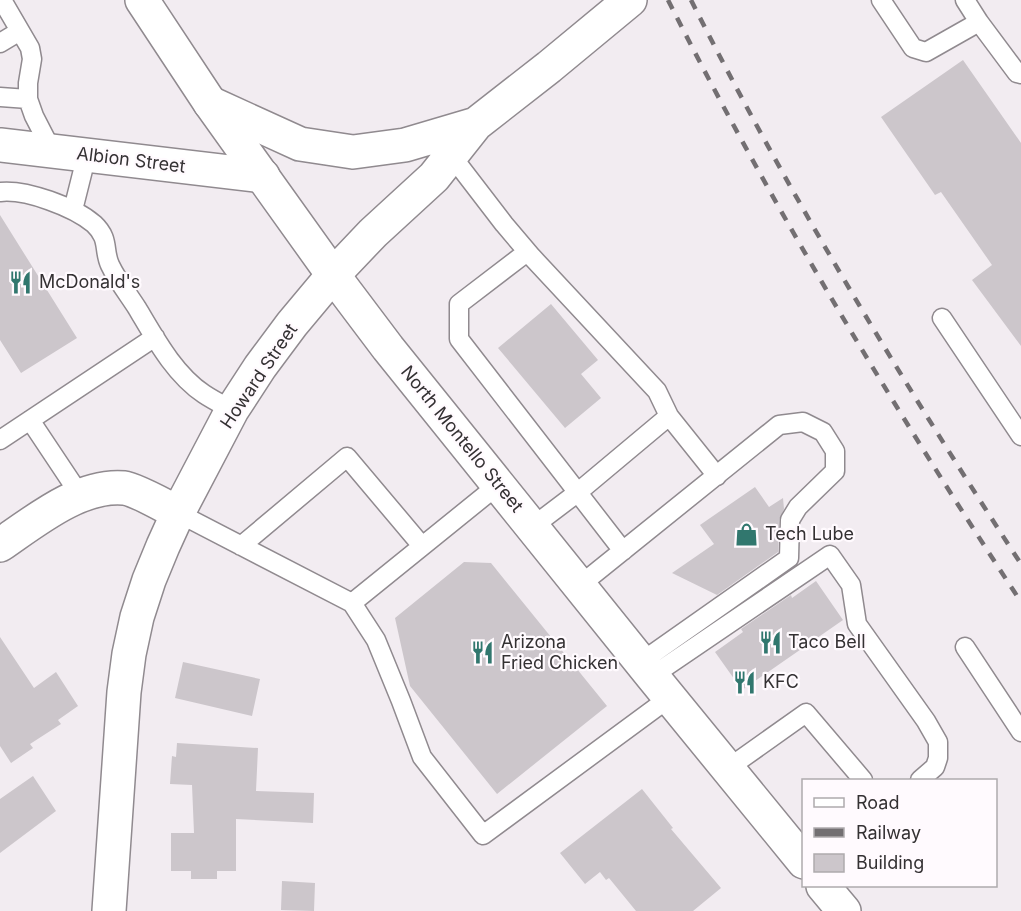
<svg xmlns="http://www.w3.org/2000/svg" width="1021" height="911" viewBox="0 0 1021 911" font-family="Inter,sans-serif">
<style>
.building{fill:#ccc6cb}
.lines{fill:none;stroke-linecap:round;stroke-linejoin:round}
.service-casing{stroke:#908a8f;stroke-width:21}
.minor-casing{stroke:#908a8f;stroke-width:36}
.secondary-casing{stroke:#908a8f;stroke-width:36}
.primary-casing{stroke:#908a8f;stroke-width:36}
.service{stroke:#fff;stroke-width:18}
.minor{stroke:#fff;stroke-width:33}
.secondary{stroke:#fff;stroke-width:33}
.primary{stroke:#fff;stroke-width:33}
.rail{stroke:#736f72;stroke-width:4.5;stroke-dasharray:10 10;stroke-linecap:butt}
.labels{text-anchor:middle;stroke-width:4.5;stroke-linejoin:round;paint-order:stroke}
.street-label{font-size:18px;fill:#343133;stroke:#fffafe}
.poi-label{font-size:18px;fill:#343133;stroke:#fffafe;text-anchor:start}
</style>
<rect width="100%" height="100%" fill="#f2ecf1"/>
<!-- building -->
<path class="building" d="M963 60 1021 143V346L972 280 992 265 941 192 935 195 881 117Z
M0 215 77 338 21 373 0 340Z
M551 304 598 360 581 374 601 398 565 428 498 348Z
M755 487 769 507 783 498 784 509 779 520 778 552 717 595 672 573 714 544 700 525Z
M464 562 491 563 607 706 497 794 410 686 395 618Z
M816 581 843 620 742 690 715 652 743 632 741 629 791 595 792 598Z
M0 637 34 688 56 672 78 706 58 720 61 724 30 744 33 748 11 763 0 746Z
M183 662 260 679 252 716 175 698Z
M177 743 258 748 256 791 314 793 313 823 236 819V871H217V879H191V871H171V833H194L192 785 170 784 172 756 176 757Z
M33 776 56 811 0 853V799Z
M642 789 673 828 671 829 721 888 693 911H636L609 878 606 880 600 872 585 884 560 853Z
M282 881 315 883 314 911 281 910Z"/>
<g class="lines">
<defs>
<path id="service" d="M2 0 30 48 32 59 28 83V99L34 116 52 151
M881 0 913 48 926 52 979 22 1017 73 1021 74
M965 0 979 22
M0 43 20 31
M0 97 28 99
M451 155 504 224 532 257 657 391 669 416 577 493 532 527
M0 192C26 189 74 207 94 224 110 239 103 250 110 265 117 280 128 294 137 308 155 338 174 374 204 394 213 400 223 405 232 410
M73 210 87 154
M527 252 459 304V339L623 551
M942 318 1021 436
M669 416 717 476
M30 420 80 495
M0 440 155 337
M178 513 352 603 498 485
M241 546 347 457 422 546
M579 586 779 425 803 422 823 432 835 451V471L798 507 790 520 789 558 641 662
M352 603 376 640 401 701 422 757 483 835 669 698
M965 647 1021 732
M652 676 830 555 851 585 857 624 926 721 938 742V758L935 767 920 780
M727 769 806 713 863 780"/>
<path id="minor" d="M0 145 263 176
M0 545C35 521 80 484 124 488 134 489 167 507 178 513"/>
<path id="secondary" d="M210 103 300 144 353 152 405 145 476 124
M109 911 124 692 129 654 137 617 149 580 163 546 178 513 232 410 260 367 292 324 333 275 373 233 434 177 476 124 549 67 630 0"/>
<path id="primary" d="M142 0 210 103 333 275 388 348 652 676 804 862
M823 886 844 911"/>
</defs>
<!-- service casing -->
<use href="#service" class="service-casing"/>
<!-- minor casing -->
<use href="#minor" class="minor-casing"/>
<!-- secondary casing -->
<use href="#secondary" class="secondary-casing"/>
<!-- primary casing -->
<use href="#primary" class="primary-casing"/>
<!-- service -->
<use href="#service" class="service"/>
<!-- minor -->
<use href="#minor" class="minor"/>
<!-- secondary -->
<use href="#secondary" class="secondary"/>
<!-- primary -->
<use href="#primary" class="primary"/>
<!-- rail -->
<path class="rail" d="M668 0C773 208 893 407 1021 602
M691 0C789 195 902 381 1021 564"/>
</g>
<!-- icons -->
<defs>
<symbol id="restaurant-bare" viewBox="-9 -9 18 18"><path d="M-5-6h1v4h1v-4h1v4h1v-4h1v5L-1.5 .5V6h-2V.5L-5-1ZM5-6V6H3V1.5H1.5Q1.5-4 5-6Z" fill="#31776e" stroke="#fffafe" stroke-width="2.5" paint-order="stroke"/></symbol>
<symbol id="shop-bare" viewBox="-9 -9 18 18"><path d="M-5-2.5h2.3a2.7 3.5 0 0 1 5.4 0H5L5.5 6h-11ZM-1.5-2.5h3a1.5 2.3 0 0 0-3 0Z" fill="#31776e" stroke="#fffafe" stroke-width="2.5" paint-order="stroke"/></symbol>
</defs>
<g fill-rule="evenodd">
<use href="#restaurant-bare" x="4" y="266" width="33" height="33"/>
<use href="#shop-bare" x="730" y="518" width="33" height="33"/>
<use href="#restaurant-bare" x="754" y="626" width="33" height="33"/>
<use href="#restaurant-bare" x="466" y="636" width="33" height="33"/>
<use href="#restaurant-bare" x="728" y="666" width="33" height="33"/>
</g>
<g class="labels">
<!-- street labels -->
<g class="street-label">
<text transform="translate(131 160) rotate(7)" y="6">Albion Street</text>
<text transform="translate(259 376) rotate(-56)" y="6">Howard Street</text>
<text transform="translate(462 439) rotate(51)" y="6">North Montello Street</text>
</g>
<!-- poi labels -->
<g class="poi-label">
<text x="39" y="288">McDonald's</text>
<text x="765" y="540">Tech Lube</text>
<text x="501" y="648">Arizona<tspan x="501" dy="21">Fried Chicken</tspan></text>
<text x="788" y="648">Taco Bell</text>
<text x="763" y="688">KFC</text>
</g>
</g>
<!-- legend -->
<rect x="802" y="779" width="195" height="108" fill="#fffafe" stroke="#aeaaad" stroke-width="1.5"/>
<rect x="814" y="798" width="30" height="9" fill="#ffffff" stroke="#aeaaad" stroke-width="1.5"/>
<text x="856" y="809" font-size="18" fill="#343133">Road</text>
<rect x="814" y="828" width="30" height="9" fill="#736f72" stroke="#aeaaad" stroke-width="1.5"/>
<text x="856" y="839" font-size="18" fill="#343133">Railway</text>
<rect x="814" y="854" width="30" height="18" fill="#ccc6cb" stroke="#aeaaad" stroke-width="1.5"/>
<text x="856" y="869" font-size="18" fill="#343133">Building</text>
</svg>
